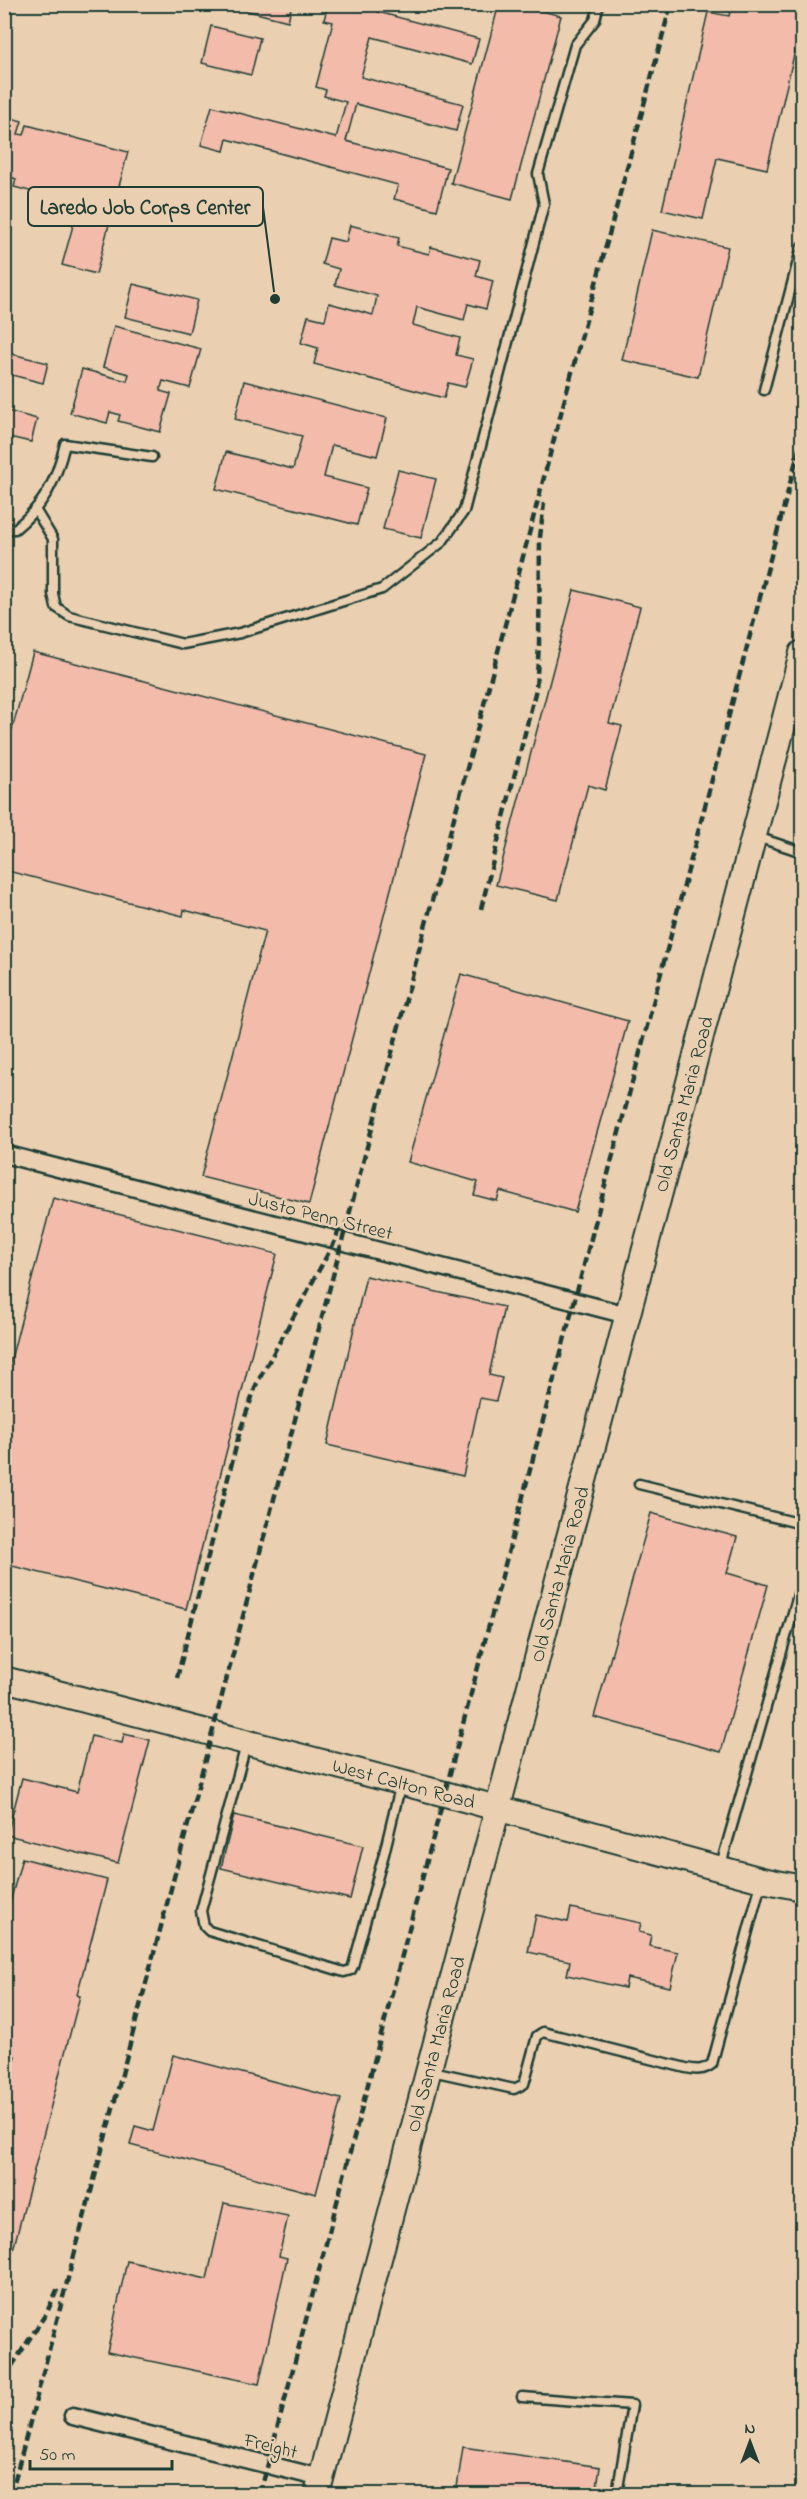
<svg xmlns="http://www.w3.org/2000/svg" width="807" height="2499" viewBox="0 0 807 2499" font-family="'Indie Flower',sans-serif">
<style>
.building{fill:#f2bbaa;stroke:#1f3d34;stroke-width:1.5}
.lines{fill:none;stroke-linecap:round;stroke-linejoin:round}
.lane-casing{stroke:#1f3d34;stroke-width:13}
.street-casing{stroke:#1f3d34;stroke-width:21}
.secondary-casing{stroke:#1f3d34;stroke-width:28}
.lane{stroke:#ead0b1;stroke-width:8}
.street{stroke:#ead0b1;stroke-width:16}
.secondary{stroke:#ead0b1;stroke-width:24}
.rail{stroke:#1f3d34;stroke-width:4.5;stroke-dasharray:9 4.5;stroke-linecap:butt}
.labels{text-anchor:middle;stroke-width:5;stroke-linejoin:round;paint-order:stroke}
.street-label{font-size:20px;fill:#1f3d34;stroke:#ead0b1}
.leader{fill:none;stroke:#1f3d34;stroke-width:2}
.callout-dot{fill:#1f3d34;stroke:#ead0b1;stroke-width:2}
.callout{fill:#ead0b1;stroke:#1f3d34;stroke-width:2}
.callout-label{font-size:21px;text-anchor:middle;font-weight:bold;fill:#1f3d34}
</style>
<rect width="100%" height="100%" fill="#ead0b1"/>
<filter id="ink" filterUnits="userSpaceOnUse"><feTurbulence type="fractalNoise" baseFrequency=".0167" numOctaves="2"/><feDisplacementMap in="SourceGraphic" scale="12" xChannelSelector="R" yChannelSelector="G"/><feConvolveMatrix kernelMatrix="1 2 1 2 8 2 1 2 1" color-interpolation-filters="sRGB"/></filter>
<g filter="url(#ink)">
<!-- building -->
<path class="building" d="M237 4H292L288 21 236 8Z
M328 4H352L370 9 371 4H379L378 12 479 39 472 64 372 37 361 77 463 104 456 131 356 104 346 141 448 168 437 210 394 199 398 185 227 139 224 151 201 145 212 106 336 138 346 102 324 96 326 90 316 87 333 22 324 20Z
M499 4H516L561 16 512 199 451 183Z
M732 4H802V39L798 38 767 169 717 158 703 219 662 210 708 12 729 16Z
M211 26 260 38 251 75 202 63Z
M4 116 22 121 18 134 24 135 27 125 128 152 96 274 62 265 79 204 14 187 16 179 8 176 4 189Z
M350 225 399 238 397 246 429 254 431 247 480 260 476 276 493 281 486 309 468 304 464 320 417 307 413 325 460 338 456 355 473 359 465 387 448 383 444 398 314 364 318 348 301 343 308 316 325 320 329 303 373 315 377 296 335 285 339 269 322 264 329 238 346 242Z
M652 230 728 247 698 377 622 360Z
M133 284 197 300 189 333 125 317Z
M114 326 201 349 190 388 163 381 160 391 171 394 160 432 118 421 120 415 110 412 107 423 70 413 82 369 127 381 129 374 103 367Z
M4 352 48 363 43 383 4 373Z
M244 381 387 418 377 456 332 445 324 477 367 488 357 525 216 489 226 452 293 469 302 436 235 419Z
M4 410 37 419 31 442 4 436Z
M398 470 436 479 421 538 383 529Z
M574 590 640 607 609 723 622 726 605 790 588 785 558 900 496 885Z
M33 652 426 754 309 1204 201 1177 265 931 184 910 183 916 4 870V759Z
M461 974 628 1021 575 1212 500 1191 497 1201 474 1195 478 1182 408 1162Z
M53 1198 277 1254 186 1609 4 1564V1386Z
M366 1276 504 1307 489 1375 502 1378 496 1401 480 1398 463 1476 327 1445Z
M651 1513 737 1537 727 1573 768 1585 721 1752 594 1717Z
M124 1734 150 1740 118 1863 7 1835 22 1778 77 1792 91 1736 122 1743Z
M234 1815 363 1846 350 1899 221 1868Z
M22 1858 107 1880 77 1995 80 1996 4 2284V2097L15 2056 4 2053V1925Z
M571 1908 641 1923 639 1932 651 1935 649 1946 678 1952 670 1987 627 1978 625 1988 567 1975 570 1961 528 1952 536 1915 568 1922Z
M173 2055 341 2099 316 2194 130 2145 135 2126 153 2131Z
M224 2203 288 2216 279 2256 287 2258 259 2384 107 2352 127 2261 207 2279Z
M463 2447 600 2467 596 2494H456Z"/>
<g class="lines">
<defs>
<path id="lane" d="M764 390 802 246
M36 511 53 539V594L56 607 69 616 183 644 240 633 382 589 442 542 464 511 544 204 538 174 575 45 595 20 599 4
M4 529H15C45 504 56 481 65 444L152 457
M754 836 802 852
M639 1484 802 1524
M246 1745 201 1911 204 1926 209 1931 344 1972 351 1970 353 1966 384 1854 401 1783
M720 1868 802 1581
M432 2071 514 2089 524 2084 537 2036 543 2032 686 2068C696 2070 703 2071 712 2064L761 1883
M522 2397 632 2405 617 2494"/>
<path id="street" d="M4 1154 627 1315
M73 2416 321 2478"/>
<path id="secondary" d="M4 1679 445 1794 762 1880 802 1888
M317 2494 802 653"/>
</defs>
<!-- lane casing -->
<use href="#lane" class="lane-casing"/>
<!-- street casing -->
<use href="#street" class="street-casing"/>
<!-- secondary casing -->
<use href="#secondary" class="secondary-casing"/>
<!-- lane -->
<use href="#lane" class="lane"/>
<!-- street -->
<use href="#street" class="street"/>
<!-- secondary -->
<use href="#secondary" class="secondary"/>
<!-- rail -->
<path class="rail" d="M481 909 536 689 539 645 540 537 544 503
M177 1678 240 1431 257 1383 335 1241 339 1229
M4 2378 47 2312 59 2286
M11 2494 557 428 671 4
M260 2494 802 438"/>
</g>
</g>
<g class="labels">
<!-- street labels -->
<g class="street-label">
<text transform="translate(683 1104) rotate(-75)" y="7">Old Santa Maria Road</text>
<text transform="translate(321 1215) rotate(14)" y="7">Justo Penn Street</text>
<text transform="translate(559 1574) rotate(-75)" y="7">Old Santa Maria Road</text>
<text transform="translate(404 1783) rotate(15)" y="7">West Calton Road</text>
<text transform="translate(435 2044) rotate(-75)" y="7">Old Santa Maria Road</text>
<text transform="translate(271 2445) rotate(14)" y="7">Freight</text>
</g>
</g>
<!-- callouts -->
<path class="leader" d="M275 299L263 207"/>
<circle class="callout-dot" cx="275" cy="299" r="6"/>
<rect class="callout" x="28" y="187" width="235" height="39" rx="6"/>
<g class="callout-label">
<text x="145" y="214">Laredo Job Corps Center</text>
</g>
<!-- margin -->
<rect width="807" height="2499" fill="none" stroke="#ead0b1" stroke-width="24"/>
<rect x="12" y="12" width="783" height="2475" fill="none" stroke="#1f3d34" stroke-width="2" filter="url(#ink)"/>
<!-- north arrow -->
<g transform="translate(750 2442)" stroke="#ead0b1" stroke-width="4.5" paint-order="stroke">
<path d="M0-4.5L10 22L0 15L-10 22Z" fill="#1f3d34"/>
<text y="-9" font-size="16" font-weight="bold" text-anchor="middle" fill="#1f3d34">N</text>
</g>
<!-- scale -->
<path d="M30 2460v9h142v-9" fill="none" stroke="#1f3d34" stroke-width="3"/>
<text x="39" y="2460" font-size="18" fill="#1f3d34" stroke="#ead0b1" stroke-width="4.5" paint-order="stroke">50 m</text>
</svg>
